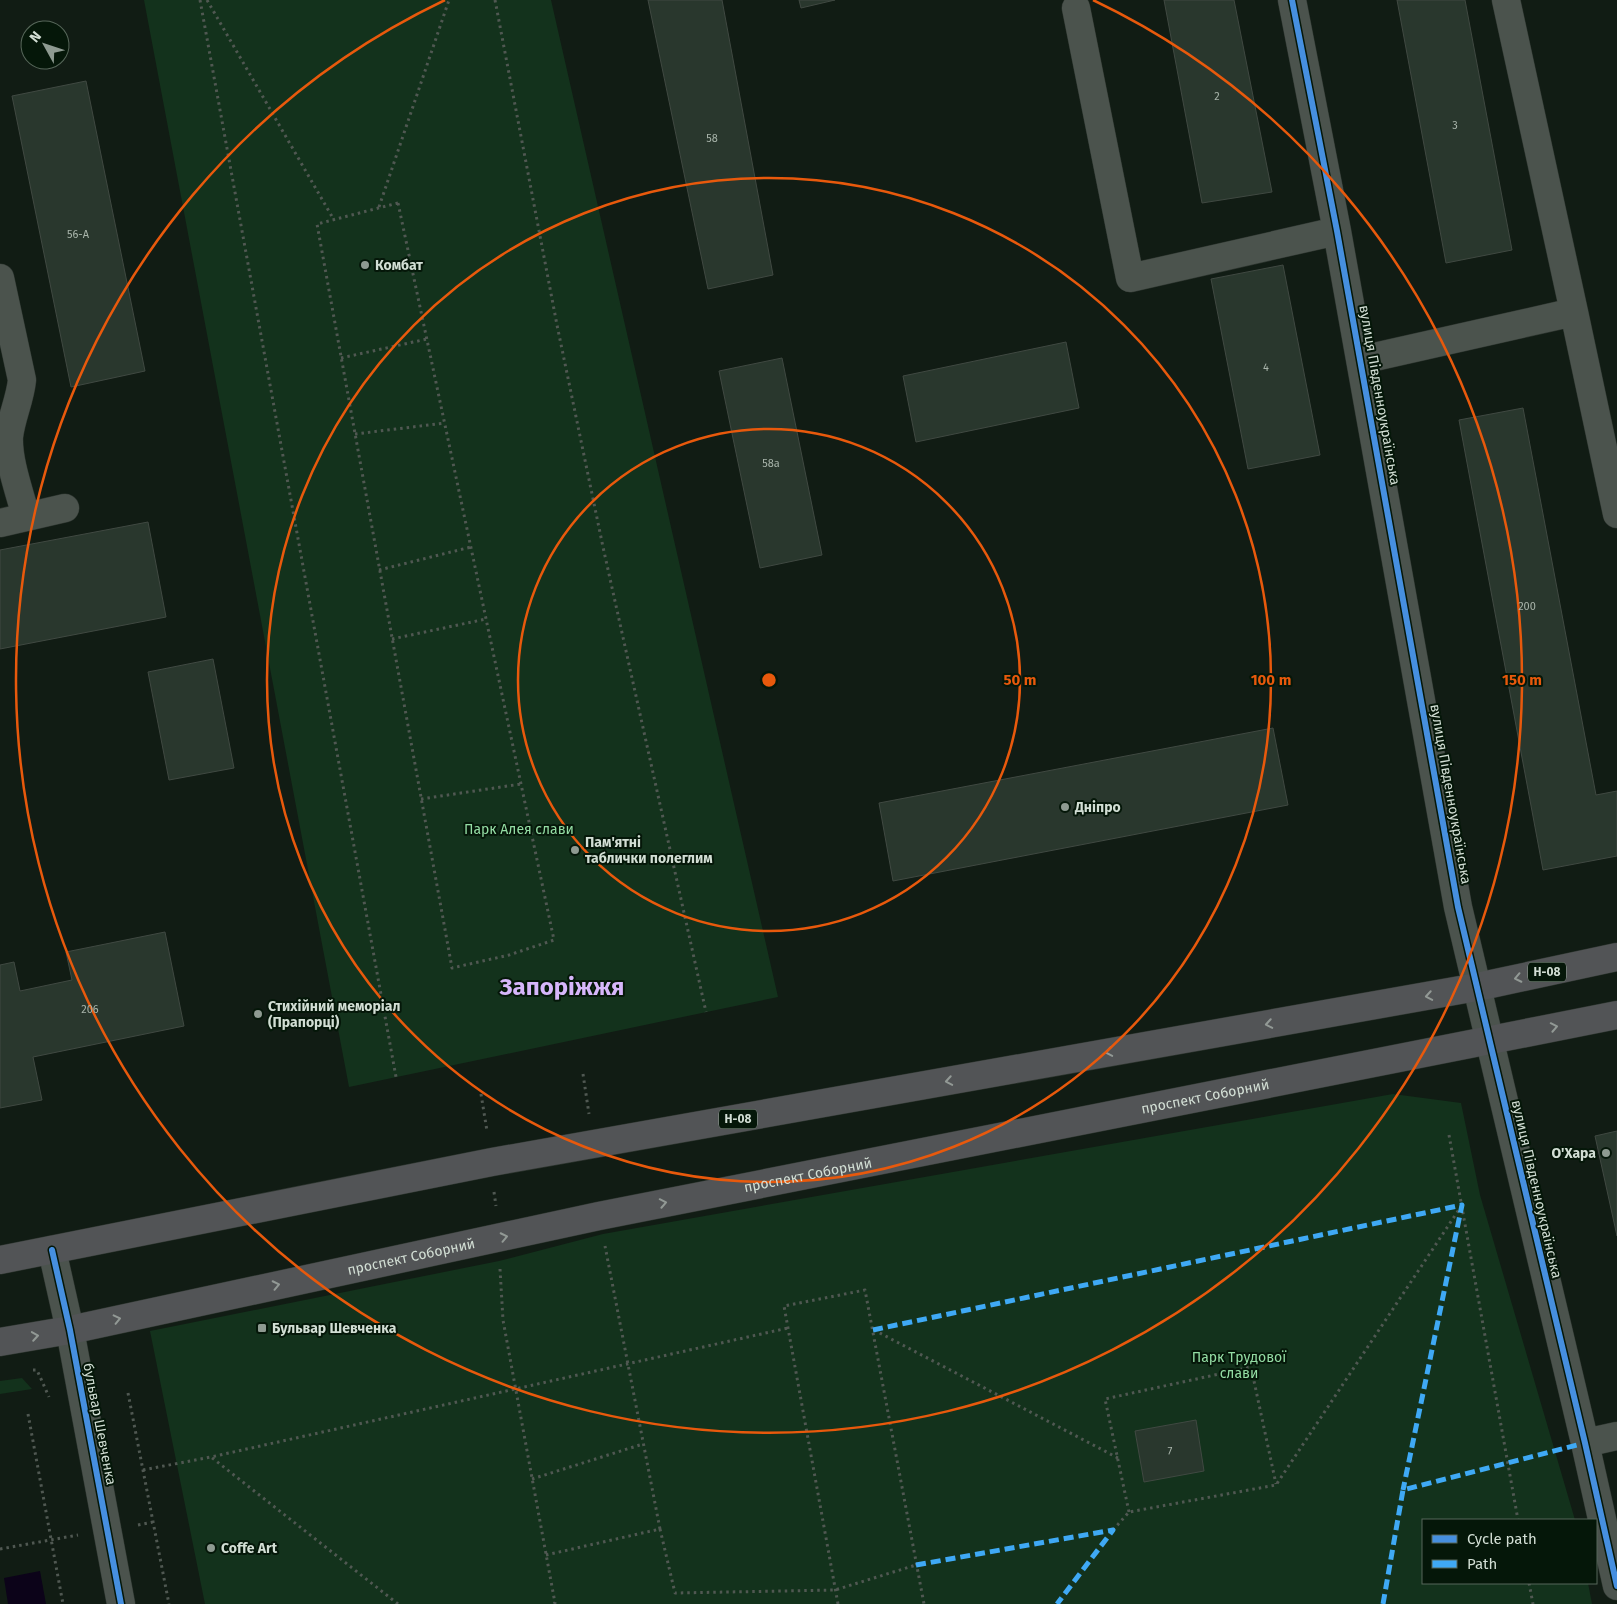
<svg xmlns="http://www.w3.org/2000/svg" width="1617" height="1604" viewBox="0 0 1617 1604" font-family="'Fira Sans',sans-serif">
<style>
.green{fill:#13321c}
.water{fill:#0c0319}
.building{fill:#29372d;stroke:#404942}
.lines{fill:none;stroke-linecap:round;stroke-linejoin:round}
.minor-casing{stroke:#2d352f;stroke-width:29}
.major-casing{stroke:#2d352f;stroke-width:29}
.path{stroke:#505852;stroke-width:3;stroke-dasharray:2.5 4;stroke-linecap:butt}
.minor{stroke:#4b534d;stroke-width:28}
.major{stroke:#525456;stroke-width:28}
.quiet{stroke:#3fa9f5;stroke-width:5;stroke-dasharray:10 5;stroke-linecap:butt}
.cycleway-casing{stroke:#051709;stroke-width:9}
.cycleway{stroke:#468fdf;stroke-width:6}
.oneway{stroke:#929995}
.ring{fill:none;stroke:#e8590c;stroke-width:2.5}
.poi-dot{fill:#8e9a91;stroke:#051709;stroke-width:2}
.labels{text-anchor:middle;stroke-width:4;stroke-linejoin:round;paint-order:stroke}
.number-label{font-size:11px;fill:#a8b4aa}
.shield{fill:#051709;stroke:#94a297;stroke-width:1}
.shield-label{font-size:12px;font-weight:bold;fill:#d2ded4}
.poi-label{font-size:14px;font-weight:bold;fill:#d2ded4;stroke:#051709;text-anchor:start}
.street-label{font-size:14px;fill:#d2ded4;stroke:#051709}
.park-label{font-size:14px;fill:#94dda4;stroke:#051709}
.town-label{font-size:24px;font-weight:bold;fill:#d6b6fa;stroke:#051709}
.centre{fill:#e8590c;stroke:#051709;stroke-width:2.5}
.ring-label{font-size:15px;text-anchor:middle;font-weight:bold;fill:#e8590c;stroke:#051709;stroke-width:4;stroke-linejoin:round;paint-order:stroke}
</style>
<rect width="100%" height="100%" fill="#111c14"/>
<!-- green -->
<path class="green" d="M144 0H551L778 997 349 1087Z
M1393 1094 1461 1103 1480 1195 1575 1520H1423V1583H1588L1592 1604H205L150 1331 499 1261 603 1234Z
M22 1378 32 1389 0 1394V1381Z"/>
<!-- water -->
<path class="water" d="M40 1571 46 1604H8L4 1578Z"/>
<!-- building -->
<path class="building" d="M648 0H722L773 275 708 289Z
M799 0H835L801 8Z
M1164 0H1234L1272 192 1202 203Z
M1397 0H1465L1512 250 1446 263Z
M86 81 145 371 71 387 12 96Z
M1283 265 1320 455 1248 469 1211 279Z
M1066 342 1079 408 916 442 903 376Z
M782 358 822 555 760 568 719 371Z
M1523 408 1596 795 1617 791V856L1543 870 1459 420Z
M148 522 166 617 0 649V550Z
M213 659 234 768 169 780 148 672Z
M1273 728 1288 805 893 881 879 803Z
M165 932 184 1026 33 1057 42 1100 0 1108V965L14 962 20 991 72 980 66 952Z
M1617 1131V1236L1595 1136Z
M1196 1420 1204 1471 1144 1482 1135 1431Z"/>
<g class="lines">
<defs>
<path id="minor" d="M1292 0 1337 231 1458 907 1585 1443 1617 1586
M1076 8 1130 278 1337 231
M0 278 22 380C20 400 11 418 9 437 8 462 20 493 26 517
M1574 312 1617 514
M1361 360 1574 312 1506 0
M0 523 65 508
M52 1250 70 1330 121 1604
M1585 1443 1617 1436"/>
<g id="major">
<path d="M0 1260 492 1162 1477 987 1617 957"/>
<path id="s1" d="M0 1342 70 1330 599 1216 1617 1015"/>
</g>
</defs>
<!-- minor casing -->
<use href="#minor" class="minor-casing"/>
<!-- major casing -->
<use href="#major" class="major-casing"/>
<!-- path -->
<path class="path" d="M200 0 396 1077
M207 0 334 220
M495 0 557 325 603 547 706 1012
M398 203 554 940 509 955 452 968 317 224Z
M379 207 449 0
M341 358 427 339
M355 434 445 423
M379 570 471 547
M392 639 486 619
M421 799 521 784
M583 1074 589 1114
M481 1094 487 1131
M1449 1135 1518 1520
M494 1192 496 1206
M500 1269 503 1320 555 1603 552 1604
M874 1330 1118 1458
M33 1370H37L49 1397
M128 1393 169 1604
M28 1414 63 1604
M143 1470 211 1457
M532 1479 643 1444
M1129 1512 1105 1399 1251 1367 1276 1484
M138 1525 153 1522
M660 1529 675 1593 835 1590 916 1565
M1113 1530 1129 1512 1276 1485 1462 1205
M0 1549 78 1535
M546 1555 660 1529 605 1246
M1529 1583 1533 1604
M398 1604 211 1457 788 1328
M838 1604 784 1306 865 1290 924 1604"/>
<!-- minor -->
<use href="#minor" class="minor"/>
<!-- major -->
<use href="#major" class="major"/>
<!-- quiet -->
<path class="quiet" d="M873 1330 1462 1205 1403 1490
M916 1565 1113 1530 1057 1604
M1383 1604 1403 1490 1585 1443"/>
<defs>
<path id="cycleway" d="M1292 0 1337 231 1458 907 1585 1443 1617 1586
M52 1250 70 1330 121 1604"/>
</defs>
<!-- cycleway casing -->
<use href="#cycleway" class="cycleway-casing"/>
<!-- cycleway -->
<use href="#cycleway" class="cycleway"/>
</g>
<!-- one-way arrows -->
<defs><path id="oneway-chevron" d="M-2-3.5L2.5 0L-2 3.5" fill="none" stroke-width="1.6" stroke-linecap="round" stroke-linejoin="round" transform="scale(1.25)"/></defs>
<g class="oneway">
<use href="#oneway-chevron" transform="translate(1518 978) rotate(168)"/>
<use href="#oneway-chevron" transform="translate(1429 996) rotate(170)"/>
<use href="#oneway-chevron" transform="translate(1269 1024) rotate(170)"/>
<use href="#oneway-chevron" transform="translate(1554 1027) rotate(-11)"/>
<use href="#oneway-chevron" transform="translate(1109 1052) rotate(170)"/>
<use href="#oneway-chevron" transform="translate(949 1081) rotate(170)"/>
<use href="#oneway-chevron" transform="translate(663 1203) rotate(-11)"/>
<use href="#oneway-chevron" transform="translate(504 1237) rotate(-12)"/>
<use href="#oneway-chevron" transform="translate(276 1285) rotate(-12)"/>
<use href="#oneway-chevron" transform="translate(117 1319) rotate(-13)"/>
<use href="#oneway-chevron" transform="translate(35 1336) rotate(-9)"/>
</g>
<!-- distance rings -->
<g class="ring">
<circle cx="769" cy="680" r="251"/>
<circle cx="769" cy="680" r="502"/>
<path d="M1093 0A753 753 0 1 1 445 0"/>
</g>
<!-- markers -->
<g class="poi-dot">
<circle cx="365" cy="265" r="5"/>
<circle cx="1065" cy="807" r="5"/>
<circle cx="575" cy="850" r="5"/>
<circle cx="258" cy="1014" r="5"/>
<circle cx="1606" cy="1153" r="5"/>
<rect x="257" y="1323" width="10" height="10" rx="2.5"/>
<circle cx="211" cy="1548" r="5"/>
</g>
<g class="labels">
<!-- number labels -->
<g class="number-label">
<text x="1217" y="100">2</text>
<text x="1455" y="129">3</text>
<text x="712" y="142">58</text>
<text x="78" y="238">56-А</text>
<text x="1266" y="371">4</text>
<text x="771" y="467">58а</text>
<text x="1527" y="610">200</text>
<text x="90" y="1013">206</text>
<text x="1170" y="1455">7</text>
</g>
<!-- shield labels -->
<g class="shield">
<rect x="1528" y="962.5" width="38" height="19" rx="4"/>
<rect x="719" y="1109.5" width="38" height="19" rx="4"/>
</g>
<g class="shield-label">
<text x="1547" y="976">Н-08</text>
<text x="738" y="1123">Н-08</text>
</g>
<!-- poi labels -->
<g class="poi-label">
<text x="375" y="270">Комбат</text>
<text x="1075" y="812">Дніпро</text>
<text x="585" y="847">Пам'ятні<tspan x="585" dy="16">таблички полеглим</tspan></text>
<text x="268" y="1011">Стихійний меморіал<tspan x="268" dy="16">(Прапорці)</tspan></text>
<text x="1596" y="1158" text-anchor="end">О'Хара</text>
<text x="272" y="1333">Бульвар Шевченка</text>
<text x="221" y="1553">Coffe Art</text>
</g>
<!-- street labels -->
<g class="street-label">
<text transform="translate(1380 395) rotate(80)" y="5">вулиця Південноукраїнська</text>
<text transform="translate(1451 794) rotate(80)" y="5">вулиця Південноукраїнська</text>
<text dy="5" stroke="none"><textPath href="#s1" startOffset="1230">проспект Соборний</textPath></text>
<text dy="5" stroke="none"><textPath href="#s1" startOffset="825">проспект Соборний</textPath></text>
<text transform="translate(1537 1189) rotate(77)" y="5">вулиця Південноукраїнська</text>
<text dy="5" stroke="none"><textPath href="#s1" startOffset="420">проспект Соборний</textPath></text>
<text transform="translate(100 1424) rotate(79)" y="5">бульвар Шевченка</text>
</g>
<!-- park labels -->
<g class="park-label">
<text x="519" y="834">Парк Алея слави</text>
<text x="1239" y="1362">Парк Трудової<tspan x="1239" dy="16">слави</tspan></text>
</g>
<!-- town labels -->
<g class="town-label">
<text x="562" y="995">Запоріжжя</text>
</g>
</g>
<circle cx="769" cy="680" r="8" class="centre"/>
<g class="ring-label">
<text x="1020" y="685">50 m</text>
<text x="1271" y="685">100 m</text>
<text x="1522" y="685">150 m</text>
</g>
<!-- legend -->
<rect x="1422" y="1519" width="175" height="65" fill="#051709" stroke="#57675a"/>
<rect x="1432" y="1535" width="25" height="8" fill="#468fdf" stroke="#57675a"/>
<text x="1467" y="1544" font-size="15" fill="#d2ded4">Cycle path</text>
<rect x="1432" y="1560" width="25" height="8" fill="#3fa9f5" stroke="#57675a"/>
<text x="1467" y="1569" font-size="15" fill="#d2ded4">Path</text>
<!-- north arrow -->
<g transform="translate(45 45) rotate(310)"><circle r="24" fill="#051709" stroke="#57675a"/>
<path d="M0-4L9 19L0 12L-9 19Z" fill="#8e9a91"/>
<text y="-8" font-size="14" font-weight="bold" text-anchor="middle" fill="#d2ded4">N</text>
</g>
</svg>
